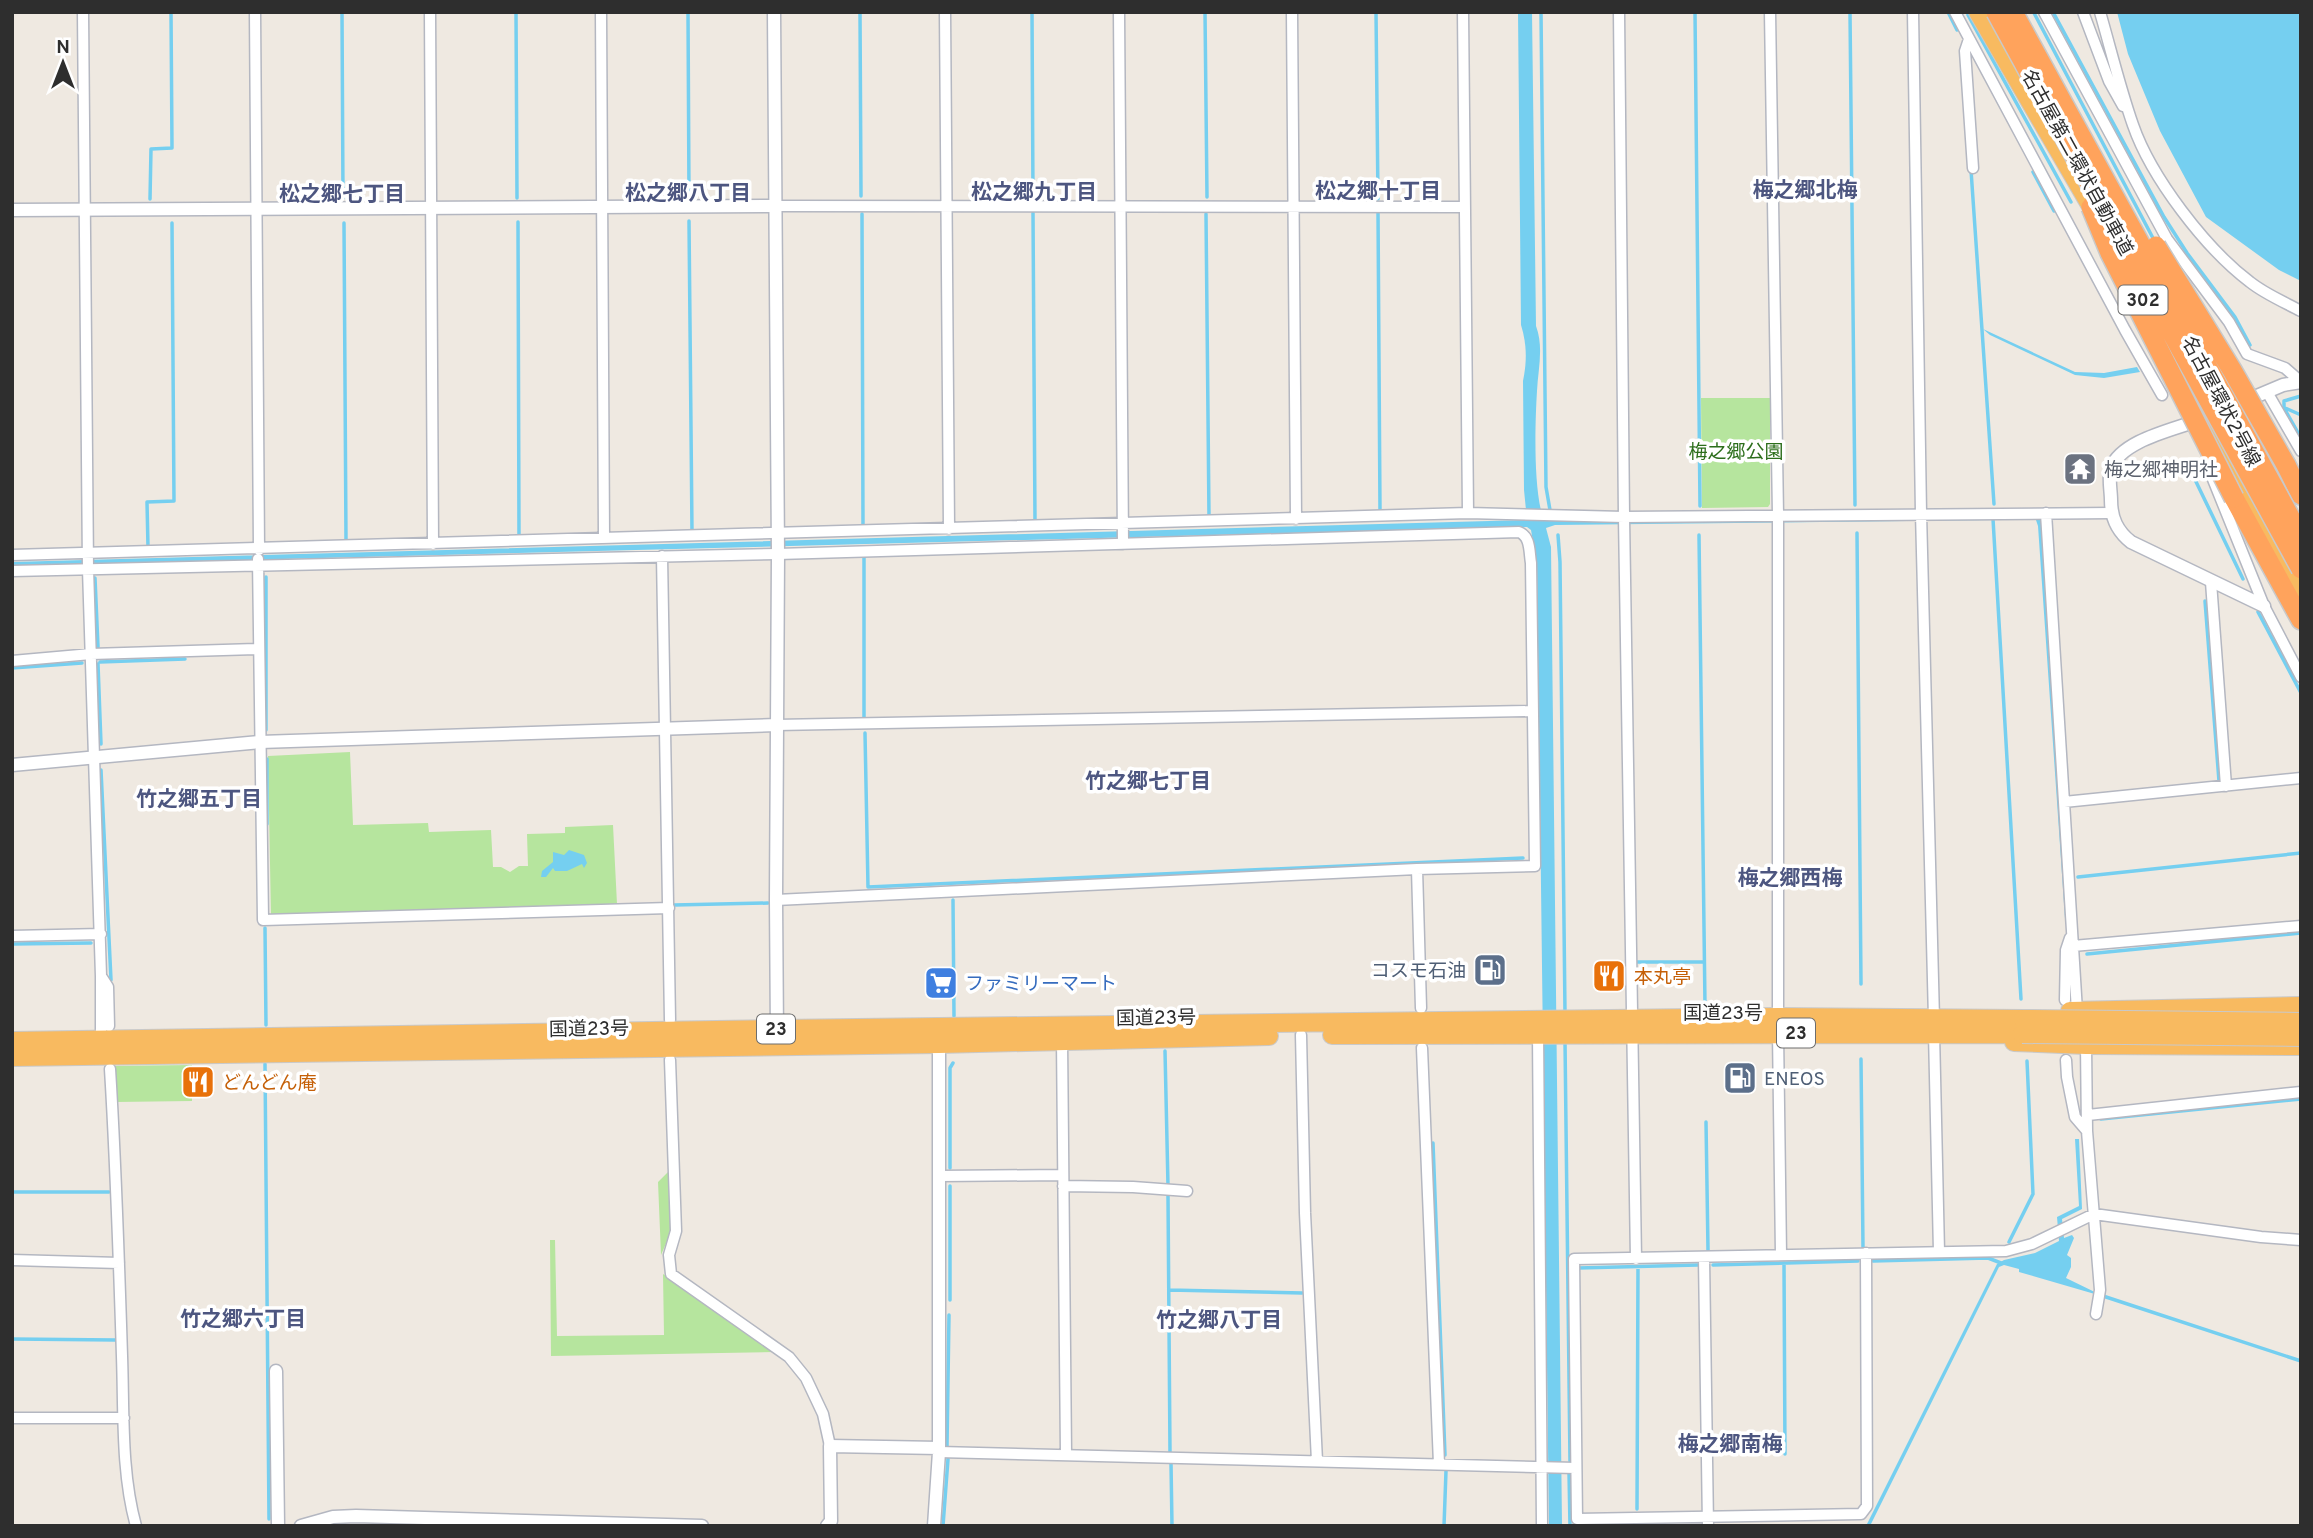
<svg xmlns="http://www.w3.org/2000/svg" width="2313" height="1538" viewBox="0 0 2313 1538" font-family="Overpass,'Noto Sans JP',sans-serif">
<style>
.green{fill:#b6e59e}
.water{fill:#75cff0}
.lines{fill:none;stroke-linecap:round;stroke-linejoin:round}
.stream{stroke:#75cff0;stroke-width:3.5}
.minor-casing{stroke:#b4b7c1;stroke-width:13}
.tertiary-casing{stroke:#b4b7c1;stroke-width:15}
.trunk-casing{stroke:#c9c9c9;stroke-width:20}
.motorway-casing{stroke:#c9c9c9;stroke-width:22}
.minor{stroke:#fff;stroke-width:10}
.tertiary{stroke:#fff;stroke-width:12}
.trunk{stroke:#f8ba60;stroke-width:18}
.motorway{stroke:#ffa35c;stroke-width:19}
.trunk-bridge-casing{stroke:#c9c9c9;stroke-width:20;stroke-linecap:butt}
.motorway-bridge-casing{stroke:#c9c9c9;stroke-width:22;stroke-linecap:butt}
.trunk-bridge{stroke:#f8ba60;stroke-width:18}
.motorway-bridge{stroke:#ffa35c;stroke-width:19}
.labels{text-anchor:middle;stroke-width:7;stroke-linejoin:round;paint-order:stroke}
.shield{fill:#fff;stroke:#6d6d6d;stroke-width:2}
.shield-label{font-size:18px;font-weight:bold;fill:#2e2e2e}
.street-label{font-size:19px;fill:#2e2e2e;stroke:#fff}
.park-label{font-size:19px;fill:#2c6e1b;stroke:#fff}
.worship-label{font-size:19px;fill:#5b616d;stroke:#fff;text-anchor:start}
.service-label{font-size:19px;fill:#4e5e75;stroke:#fff;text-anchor:end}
.food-label{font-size:19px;fill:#c56008;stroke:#fff;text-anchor:start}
.shop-label{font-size:19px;fill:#366cbe;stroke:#fff;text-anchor:start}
.neighbourhood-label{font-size:21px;font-weight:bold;fill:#4d5680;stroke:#fff}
</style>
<rect width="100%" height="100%" fill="#efe9e1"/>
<!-- green -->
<path class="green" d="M1701 398H1770V504L1768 507 1702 508Z
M350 752 353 825 428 823 429 832 491 830 493 867H501L510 872 519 866H528L527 834 565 833V827L613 825 617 904 271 917 268 756Z
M192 1065V1101L116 1102 113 1066Z
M669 1171 671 1232 661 1255 658 1182Z
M550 1240H555L557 1336 664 1335 663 1274 776 1352 551 1356Z"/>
<!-- water -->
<path class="water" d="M1518 12H1532L1536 326C1544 347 1538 370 1537 391 1535 424 1533 491 1544 521L1993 520 1555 525 1546 528 1551 547 1562 1526H1549L1537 565 1531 530 1527 527 12 566V562L1527 520 1524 490 1523 381C1527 362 1527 344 1521 325Z
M2117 12H2301V281L2279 270 2206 217 2160 131 2128 54Z
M1983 329 2075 372 2104 373 2137 367 2140 372 2104 378 2075 375 1990 335Z
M2035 517H2041L2068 918H2065L2038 526Z
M569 850 584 855 587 863 584 868 582 864 567 871H555L553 868 546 877H541L542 871 553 862V852L564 855Z
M2075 1139H2079L2082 1209 2062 1219 2064 1238 2072 1235 2074 1238 2067 1255 2071 1258V1267L2066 1278 2105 1297 2019 1272V1269L2004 1265 1999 1267 1870 1526H1866L1997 1264 2004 1260 2035 1253 2059 1241 2057 1217 2079 1206Z"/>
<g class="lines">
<!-- stream -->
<path class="stream" d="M342 12 343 198
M516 12 517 198
M688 12 689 197
M860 12 861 196
M1032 12 1033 198
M1205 12 1207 197
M1376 12 1378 199
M1541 12 1546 487 1550 510
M1695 12 1700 506
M1850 12 1855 505
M1948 12 1957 30
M2053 12 2164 217 2187 253 2235 317 2250 345
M2034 13 2154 240
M1968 15 2071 202
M1971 170 1994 504
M2033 172 2054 211
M150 199 151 149 172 148 171 12
M1378 211 1380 511
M1033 213 1035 522
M862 214 863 525
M1206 214 1209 516
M689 221 692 532
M518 222 519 536
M344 223 346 540
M2301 396 2284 401V408L2301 438
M2285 408 2301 415
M2186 461 2243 579
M1993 519 2021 999
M1857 533 1861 984
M1558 535 1560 562 1565 1013
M1699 535 1705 1005
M148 547 147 502 174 501 172 223
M864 557V717
M266 577V730
M95 578 98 647
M2205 601 2219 781
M2258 612 2301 693
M100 662 185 659
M98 664 101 744
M12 668 82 663
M865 733 868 887 1523 858
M267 759V824
M101 770 111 980
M2078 877 2301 853
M953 900 954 1016
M674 905 768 903
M265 928 266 1025
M12 944 91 943
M2087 954 2301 933
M1636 962H1704
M1565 1041 1570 1461
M1165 1051 1168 1186
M1861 1059 1863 1248
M265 1064 269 1519
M2101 1119 2301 1099
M1706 1122 1708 1250
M1433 1143 1445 1455
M950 1168V1068L953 1063
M12 1192H109
M1168 1196 1170 1453
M2009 1242 2033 1194 2027 1061
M1873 1261 1988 1258 2001 1263
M1784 1263 1785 1454
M1713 1265 1858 1261
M1578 1268 1698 1265
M1169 1290 1302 1293
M2103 1296 2301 1361
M950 1300V1186
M12 1339 116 1340
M947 1446 949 1315
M1171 1463 1172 1526
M1569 1472 1570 1526
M1637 1509 1638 1267
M943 1526 948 1459
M1444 1526 1446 1471"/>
<defs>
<path id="minor" d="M83 12 88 569 101 976 108 987 109 1026
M255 12 259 550
M430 12 433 544
M601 12 604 537
M945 12 949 529
M1119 12 1123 544
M1292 12 1296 519
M1463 12 1468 513
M1619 12 1624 517 1636 1259
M1770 12 1778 515V1017
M1913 12 1921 513 1934 1019
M1955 12 2125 330 2162 395
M2044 12 2167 239 2229 322 2247 354 2285 368 2301 382
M2083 12 2109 81 2123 106
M2100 12C2111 50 2120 88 2133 125 2151 177 2205 248 2250 282 2265 294 2284 302 2301 311
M1969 39 1965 51 1973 168
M776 206 1465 207
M2267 392 2301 451
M2206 462 2264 606 2301 677
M2046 513 2077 1011
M12 555 1468 513 1624 517 2111 513
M662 556 670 1020
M258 559 263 920 669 908
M12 571 778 554 1519 532C1531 537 1529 552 1531 563L1535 866 1417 869 776 900
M2211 582 2226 786
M12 661 91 654 258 649
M776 725 1532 711
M2064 802 2301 778
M1417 869 1421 1008
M12 936 101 934
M2073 946 2301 926
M101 976V1041
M2065 1000 2066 950 2070 938
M1778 1033 1781 1255
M1934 1033 1939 1252
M1538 1034 1542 1526
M1301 1035 1305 1213 1317 1461
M1062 1040 1066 1455
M2086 1045 2087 1131 2100 1290 2096 1314
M1422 1048 1439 1464
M670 1060 676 1231 669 1255 671 1274 789 1357 806 1378 823 1414 830 1446
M2066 1060 2067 1077 2075 1117 2087 1131
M110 1069C116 1165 119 1260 122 1356 124 1412 121 1472 136 1526
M2088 1115 2301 1092
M940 1176 1063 1175
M1063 1186 1133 1187 1187 1191
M1866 1253 1867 1506 1861 1514 1577 1519 1574 1259 2006 1251 2032 1244 2094 1214 2261 1237 2301 1240
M1704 1258 1708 1526
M12 1260 119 1263
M12 1418H124
M939 1452 1576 1468"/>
<path id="tertiary" d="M774 12 778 554 776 900 777 1037
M12 210 776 206
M2245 401 2283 385 2301 382
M2199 420C2173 430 2122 440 2111 468 2108 477 2111 491 2111 500 2111 518 2117 531 2131 542L2264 606
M12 765 260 742 776 725
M276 1371 278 1526
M301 1526 333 1517 356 1516 702 1526
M827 1526 831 1521 830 1446 939 1448
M934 1526 939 1452V1039"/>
<path id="trunk" d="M1978 12 2099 220
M2191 389 2301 592
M2070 1011 2301 1006
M1332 1035 2022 1034
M12 1041 777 1029 1778 1017 2023 1019
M2014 1042 2086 1045 2301 1046
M12 1057 939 1044 1269 1036"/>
<path id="motorway" d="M2286 465 2301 495
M2234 498 2301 620"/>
</defs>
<!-- minor casing -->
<use href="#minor" class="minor-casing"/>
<!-- tertiary casing -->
<use href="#tertiary" class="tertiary-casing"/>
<!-- trunk casing -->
<use href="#trunk" class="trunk-casing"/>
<!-- motorway casing -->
<use href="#motorway" class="motorway-casing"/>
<!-- minor -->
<use href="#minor" class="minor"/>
<!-- tertiary -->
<use href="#tertiary" class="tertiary"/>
<!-- trunk -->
<use href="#trunk" class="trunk"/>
<!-- motorway -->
<use href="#motorway" class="motorway"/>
<defs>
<path id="trunk-bridge" d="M2023 1019 2301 1022
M2022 1034 2301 1037"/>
<path id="motorway-bridge" d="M1996 12 2301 569
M2013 12 2301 537
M2091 207 2110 253 2234 498
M2156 246 2232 370 2286 465"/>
</defs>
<!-- trunk-bridge casing -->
<use href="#trunk-bridge" class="trunk-bridge-casing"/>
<!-- motorway-bridge casing -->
<use href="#motorway-bridge" class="motorway-bridge-casing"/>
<!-- trunk-bridge -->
<use href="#trunk-bridge" class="trunk-bridge"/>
<!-- motorway-bridge -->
<use href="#motorway-bridge" class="motorway-bridge"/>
</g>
<!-- icons -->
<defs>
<symbol id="temple-square" viewBox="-11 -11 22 22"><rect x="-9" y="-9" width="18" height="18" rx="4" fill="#6b7280" stroke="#fff"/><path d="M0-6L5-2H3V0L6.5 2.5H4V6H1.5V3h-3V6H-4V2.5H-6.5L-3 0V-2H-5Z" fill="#fff"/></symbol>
<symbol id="fuel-square" viewBox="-11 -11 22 22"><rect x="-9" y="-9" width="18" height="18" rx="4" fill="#5c6f8a" stroke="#fff"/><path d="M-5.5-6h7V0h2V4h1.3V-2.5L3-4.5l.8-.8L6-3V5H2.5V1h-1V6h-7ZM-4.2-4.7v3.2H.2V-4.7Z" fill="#fff"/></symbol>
<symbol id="restaurant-square" viewBox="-11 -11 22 22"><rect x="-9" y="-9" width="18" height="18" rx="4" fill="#e8710a" stroke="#fff"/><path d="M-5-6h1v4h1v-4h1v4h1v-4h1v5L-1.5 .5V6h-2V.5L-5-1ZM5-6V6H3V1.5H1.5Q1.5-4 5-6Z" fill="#fff"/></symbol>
<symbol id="supermarket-square" viewBox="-11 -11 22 22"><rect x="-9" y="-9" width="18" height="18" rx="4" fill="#3f7fe0" stroke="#fff"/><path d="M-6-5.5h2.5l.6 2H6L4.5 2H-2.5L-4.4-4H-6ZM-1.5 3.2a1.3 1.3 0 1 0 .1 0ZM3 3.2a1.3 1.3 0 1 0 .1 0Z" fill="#fff"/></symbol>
</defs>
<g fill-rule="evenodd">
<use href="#temple-square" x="2061" y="450" width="38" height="38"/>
<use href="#fuel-square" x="1471" y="951" width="38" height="38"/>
<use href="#restaurant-square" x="1590" y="957" width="38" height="38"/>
<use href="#supermarket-square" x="922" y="964" width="38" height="38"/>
<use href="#fuel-square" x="1721" y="1059" width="38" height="38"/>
<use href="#restaurant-square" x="179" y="1063" width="38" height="38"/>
</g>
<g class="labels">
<!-- shield labels -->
<g class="shield">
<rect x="2118.5" y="285.5" width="49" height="29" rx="5"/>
<rect x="757" y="1014.5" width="38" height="29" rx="5"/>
<rect x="1777" y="1018.5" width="38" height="29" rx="5"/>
</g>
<g class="shield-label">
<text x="2143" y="306">302</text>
<text x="776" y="1035">23</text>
<text x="1796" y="1039">23</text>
</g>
<!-- street labels -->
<g class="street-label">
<text transform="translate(2078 162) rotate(61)" y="7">名古屋第二環状自動車道</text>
<text transform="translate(2222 401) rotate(62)" y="7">名古屋環状2号線</text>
<text x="1723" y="1019">国道23号</text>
<text transform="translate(1156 1017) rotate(-1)" y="7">国道23号</text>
<text transform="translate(589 1028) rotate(-1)" y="7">国道23号</text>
</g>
<!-- park labels -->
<g class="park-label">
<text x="1736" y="458">梅之郷公園</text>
</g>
<!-- worship labels -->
<g class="worship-label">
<text x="2104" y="476">梅之郷神明社</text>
</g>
<!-- service labels -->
<g class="service-label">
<text x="1466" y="977">コスモ石油</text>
<text x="1764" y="1085" text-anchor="start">ENEOS</text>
</g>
<!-- food labels -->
<g class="food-label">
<text x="1634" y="983">本丸亭</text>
<text x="222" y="1089">どんどん庵</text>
</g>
<!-- shop labels -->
<g class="shop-label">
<text x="965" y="990">ファミリーマート</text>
</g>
<!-- neighbourhood labels -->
<g class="neighbourhood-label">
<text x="1805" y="197">梅之郷北梅</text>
<text x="1378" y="198">松之郷十丁目</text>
<text x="1034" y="199">松之郷九丁目</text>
<text x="688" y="200">松之郷八丁目</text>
<text x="342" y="201">松之郷七丁目</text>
<text x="1148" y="788">竹之郷七丁目</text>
<text x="199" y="806">竹之郷五丁目</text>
<text x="1790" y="885">梅之郷西梅</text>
<text x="243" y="1326">竹之郷六丁目</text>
<text x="1219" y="1327">竹之郷八丁目</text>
<text x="1730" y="1451">梅之郷南梅</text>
</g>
</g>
<!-- border -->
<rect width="2313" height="1538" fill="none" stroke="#2e2e2e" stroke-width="28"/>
<!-- north arrow -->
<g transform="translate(63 63)" stroke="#ffffff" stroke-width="5" paint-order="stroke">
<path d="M0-5L12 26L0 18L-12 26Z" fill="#2e2e2e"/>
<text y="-10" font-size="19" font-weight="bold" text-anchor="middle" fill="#2e2e2e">N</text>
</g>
</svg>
